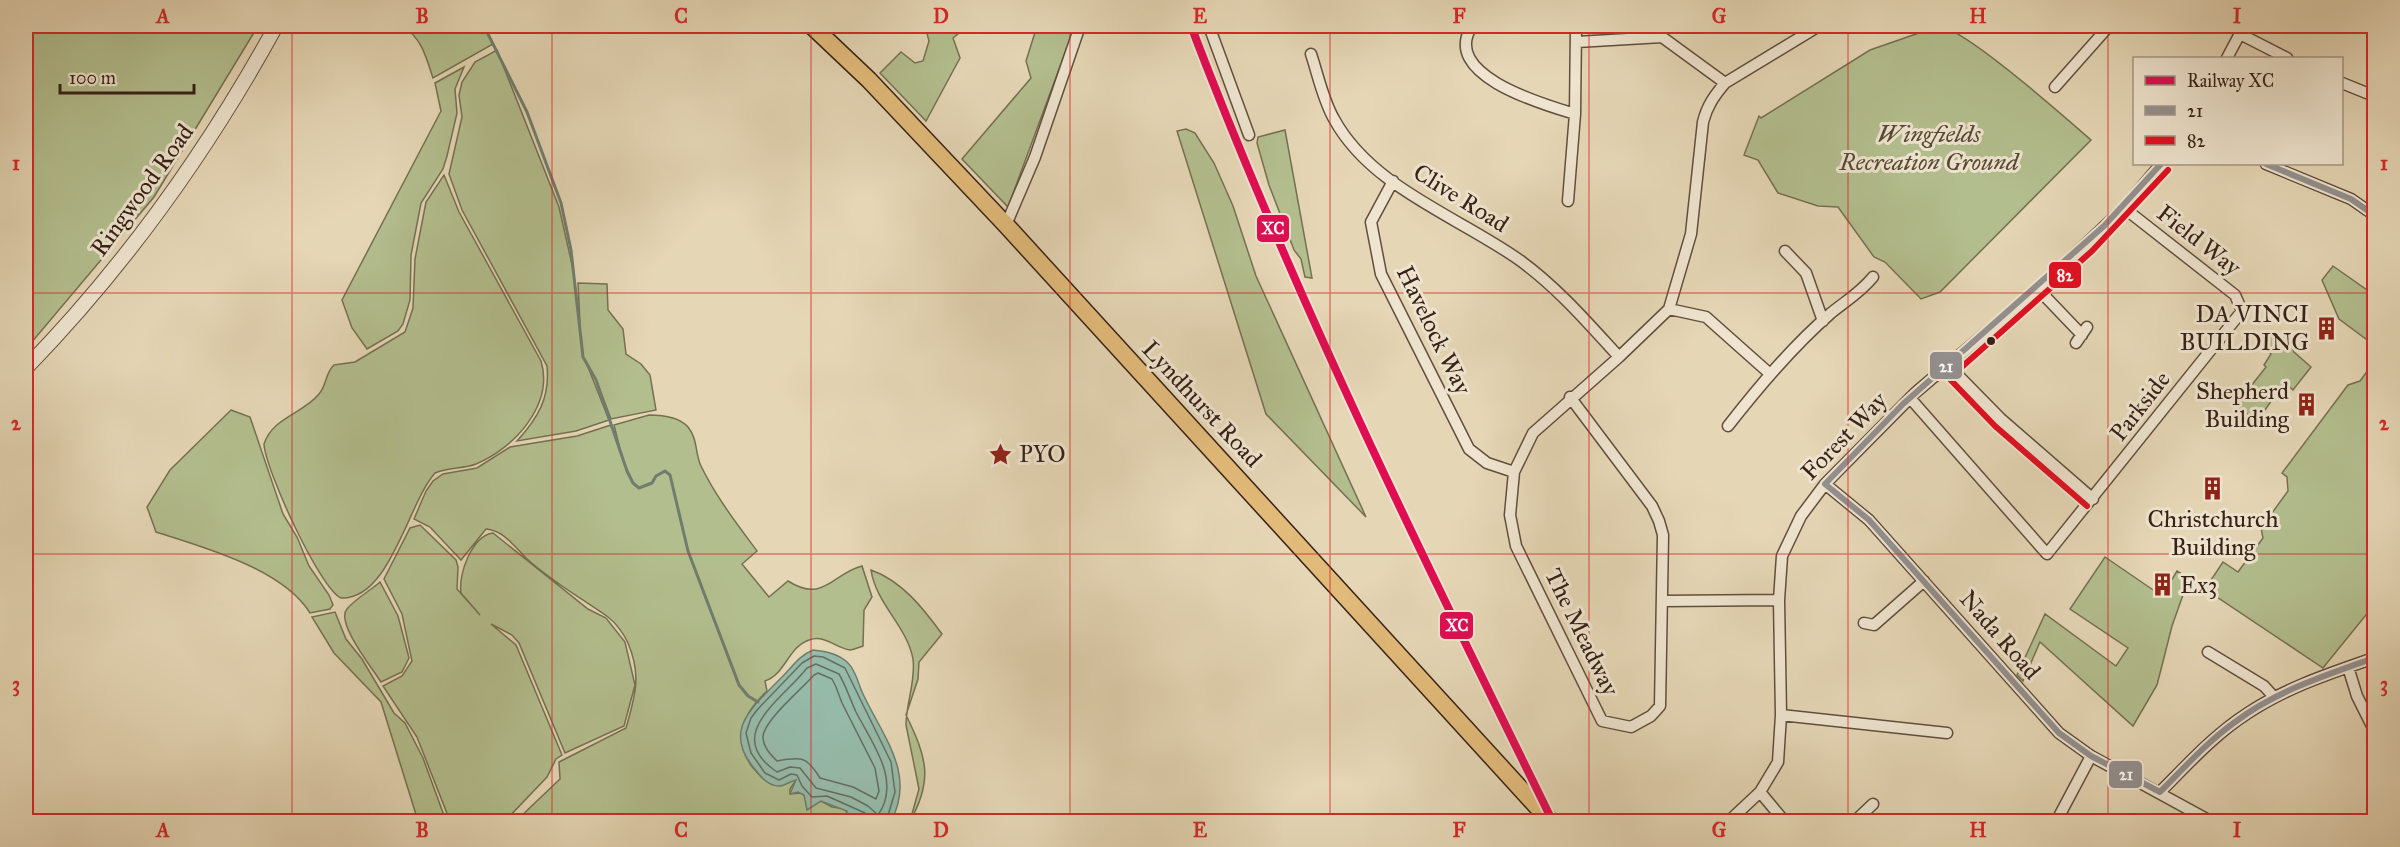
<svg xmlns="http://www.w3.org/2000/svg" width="2400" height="847" viewBox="0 0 2400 847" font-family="'IM FELL Great Primer',serif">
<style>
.green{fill:#b3be8e;stroke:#757052;stroke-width:1.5}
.water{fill:#96baa9;stroke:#707d6e;stroke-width:1.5}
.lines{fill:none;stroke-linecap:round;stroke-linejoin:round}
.shore{stroke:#666e60;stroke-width:1.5}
.stream{stroke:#707d6e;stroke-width:3}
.minor-casing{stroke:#624e3e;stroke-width:13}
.tertiary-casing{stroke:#624e3e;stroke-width:16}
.primary-casing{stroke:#372116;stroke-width:19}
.minor{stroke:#eee4cf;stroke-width:10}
.tertiary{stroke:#eee4cf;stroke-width:14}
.primary{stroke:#e2bb7a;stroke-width:16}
.bus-1-casing{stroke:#eee4cf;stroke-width:10}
.bus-2-casing{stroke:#eee4cf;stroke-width:10}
.bus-1{stroke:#93908f;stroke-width:6}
.bus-2{stroke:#e01021;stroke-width:6}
.rail-1-casing{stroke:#eee4cf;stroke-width:12}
.rail-1{stroke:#df0d52;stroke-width:8}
.grid{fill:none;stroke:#d62828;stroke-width:1.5;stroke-opacity:0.55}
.bus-dot{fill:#372116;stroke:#eee4cf;stroke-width:2}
.labels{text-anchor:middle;stroke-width:6;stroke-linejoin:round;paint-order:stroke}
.park-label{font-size:24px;font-style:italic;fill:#564834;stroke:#eee4cf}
.street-label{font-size:24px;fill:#372116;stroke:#eee4cf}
.poi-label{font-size:24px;fill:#372116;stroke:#eee4cf;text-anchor:end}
.line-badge{stroke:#eee4cf;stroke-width:2}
.badge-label{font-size:16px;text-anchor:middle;font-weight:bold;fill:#fff}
.neatline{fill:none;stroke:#d62828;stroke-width:2}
.grid-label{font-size:20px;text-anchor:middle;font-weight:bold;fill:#d62828}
</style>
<rect width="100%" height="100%" fill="#e5d6b5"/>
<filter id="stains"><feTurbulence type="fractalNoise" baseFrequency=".00333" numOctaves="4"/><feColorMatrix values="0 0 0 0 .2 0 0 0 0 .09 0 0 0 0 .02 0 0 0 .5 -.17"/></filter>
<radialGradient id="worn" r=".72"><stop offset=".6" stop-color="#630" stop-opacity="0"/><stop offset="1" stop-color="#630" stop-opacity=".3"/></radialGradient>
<!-- green -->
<path class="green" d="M26 26H258L154 197 26 349Z
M403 26H484L493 44 433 78C426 57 422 39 403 26Z
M925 26H954L959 33 953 38 960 58 926 121 880 73 901 52 915 63 923 61 929 41Z
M1037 26H1075L1008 207 962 159 1031 78 1026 61Z
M1939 26C1965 29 2066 118 2091 140L1940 292 1921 299 1885 262 1874 257 1838 207 1818 206 1778 193 1758 160 1744 155 1759 116 1761 118 1870 50Z
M497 50 559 207 573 269 580 324 578 283 607 284 608 310 623 329 626 354 641 364 650 375 656 410 611 419 597 382 586 362 609 420 576 431 517 441C538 418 550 398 547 366L462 210 449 174 462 117 459 95 462 82 475 62Z
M464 67 455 89 457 113 447 156 443 169 421 203 411 255 410 300 403 324 398 331 367 349 352 328 342 300 441 111 435 83Z
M1186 129 1195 133 1214 163 1233 206 1256 276 1366 517 1266 414 1177 131Z
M1285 130 1312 278 1305 277 1301 259 1294 250 1269 185 1257 143 1258 137Z
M444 175 459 212 541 361C554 404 515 448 476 464 463 469 448 467 435 473 408 503 390 600 341 598 320 589 265 469 264 444 273 417 303 414 319 394 327 385 325 373 334 365L355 362 405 332 413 308 415 259 426 202Z
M2333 266 2374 295V345L2339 319 2322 280Z
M2271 335 2276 339 2287 335 2294 352 2311 367 2293 390 2284 382 2257 422 2236 405 2266 367 2264 365 2271 354 2262 347Z
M2374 362V605L2323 668 2205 589 2223 562 2238 572 2263 538 2261 528 2288 491 2287 477 2282 473 2348 385 2360 381Z
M231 410 250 417 283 514 297 537 309 566 329 595 333 605 330 609 310 613C283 569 203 547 156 532L147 507 170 470Z
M649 415C663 415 679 417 688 427 698 439 695 454 701 466 716 497 737 524 757 551L742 564 769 597 788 581C824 604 833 573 862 566L872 597 864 610 863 646C860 647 853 650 850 650 835 648 825 634 809 640 788 647 785 675 765 681L767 691C743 713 731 740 753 768 759 774 765 783 774 785 783 786 788 781 796 780L790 789V794L801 793 817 803 821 801 832 807 846 809 847 816 836 815 826 822 516 821 560 779 559 762 626 728C635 696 642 676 628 643 624 634 616 623 608 617 581 598 551 581 526 558 514 546 503 530 486 529L461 560 430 527 414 519 426 491 433 481 443 474 477 468 510 447 577 436 611 425 622 457 614 425Z
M420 525 456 560 458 567 457 589 480 615 461 593C458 574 472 536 493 533L588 609 606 618 625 642 635 685 624 726 565 753 519 643 512 635 491 624 516 645 562 755 556 759 547 777 505 821H450L417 737 383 686 402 676 412 661 402 614 384 579 410 528Z
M2105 557 2162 596 2177 571 2189 578 2172 626 2157 685 2133 726 2040 642 2023 681 2017 675 2045 614 2116 666 2128 648 2070 609Z
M871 570C902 581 923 608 942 634L919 662 918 679 906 715C926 756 934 779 910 821L919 789 906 725C906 703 916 681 913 659 907 626 876 604 871 570Z
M380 582 398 616 409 658 402 672 381 682C373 669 335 622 347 609 356 598 370 591 380 582Z
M335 612 346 639 362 659 394 713 405 723 423 758 446 821H418L381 702 334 653 312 617Z"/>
<!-- water -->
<path class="water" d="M813 650C825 651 839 654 848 663 857 672 858 685 864 696 884 738 916 775 891 821H861L858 816 856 821H826L836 815 847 816V811L821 801 807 810 804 795 798 792 790 794 796 780C790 781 785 786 779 786 768 786 760 776 754 768 722 730 753 707 779 680 791 669 798 656 813 650Z"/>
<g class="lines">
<!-- shore -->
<path class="shore" d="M816 664 839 674C846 686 850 699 856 712 872 743 902 781 878 815L868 806 851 797 816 788 800 768 790 767 777 772C722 735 782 700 807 668Z
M818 673 832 679 836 687 842 703 875 768 879 791 876 799 853 787 820 778C807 757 802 756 777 761 771 755 763 747 763 737 763 721 802 689 814 675Z
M867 822 865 813 827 796 812 797 802 786 797 775 791 774 779 780 765 773 751 753 746 733 751 718 757 710 802 663 814 656 823 657 845 668 891 762 895 792 886 822"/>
<!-- stream -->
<path class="stream" d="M484 26 527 112 561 203 571 250 583 357 596 380 627 471 633 483 639 488 652 483 656 476 665 471 670 475 688 551 739 685 748 696 758 702"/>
<defs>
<path id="minor" d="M1209 26 1249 135
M1472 26C1440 75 1542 104 1575 114
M2240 34 2287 58
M1577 42 1662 37 1725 83
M1311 54C1318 75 1323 100 1334 119 1371 187 1457 216 1518 259 1556 286 1588 323 1619 357
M2227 58 2244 26
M2342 83 2374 96
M2055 87 2109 26
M2266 164 2351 199 2374 215
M1393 181 1371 222 1381 274 1469 449 1487 463 1514 472
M1568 201 1575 114 1576 26
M1006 225 1035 157 1080 26
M1785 251 1806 273 1823 321
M2038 289 2082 335
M1669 309 1706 317 1769 373
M2076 343 2087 327
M1949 366 2001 419 2093 499
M1570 397 1652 506 1659 521 1663 535 1660 706 1651 716 1631 727 1602 721 1516 546 1510 515 1514 472 1533 433 1619 357 1669 309 1691 234 1703 122C1707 106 1714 96 1725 83L1819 26
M1910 398 2047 554 2242 311 2235 295 2124 208
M1728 426C1760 385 1792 347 1831 313 1846 301 1861 292 1873 277
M1825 484 1869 520 2059 733 2091 756 2212 822
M1663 601 1779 600
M1864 623 1874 625 1924 581
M2208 652 2264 686 2274 697
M2348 667 2357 696 2374 730
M1781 715 1947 733
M1760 792 1785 822
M2160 792C2188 764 2215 734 2248 713 2287 687 2331 673 2374 658
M1728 822 1760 792 1778 762 1781 715 1779 600 1782 556 1801 516 1825 484 1915 393 2040 287 2124 208 2161 164
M1854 822 1873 804
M2056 822 2091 756
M2374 822V820"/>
<path id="tertiary" d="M26 368C125 266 208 150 276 26"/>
<path id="primary" d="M812 26 869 80 1006 225 1551 822"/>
</defs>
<!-- minor casing -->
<use href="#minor" class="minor-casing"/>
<!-- tertiary casing -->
<use href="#tertiary" class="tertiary-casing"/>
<!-- primary casing -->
<use href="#primary" class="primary-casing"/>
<!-- minor -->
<use href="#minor" class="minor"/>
<!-- tertiary -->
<use href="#tertiary" class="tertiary"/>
<!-- primary -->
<use href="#primary" class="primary"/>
<defs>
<path id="bus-1" d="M2161 164 2104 226 1903 404 1825 484 1869 520 2059 733 2091 756 2160 792C2184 768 2207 742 2235 722 2276 691 2326 675 2374 658
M2266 164 2351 199 2374 215"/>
<path id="bus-2" d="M1943 372 1995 426 2087 506
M1955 373 2092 251 2168 170"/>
</defs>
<!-- bus-1 casing -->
<use href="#bus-1" class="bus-1-casing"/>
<!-- bus-2 casing -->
<use href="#bus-2" class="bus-2-casing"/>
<!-- bus-1 -->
<use href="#bus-1" class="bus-1"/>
<!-- bus-2 -->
<use href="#bus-2" class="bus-2"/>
<defs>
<path id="rail-1" d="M1191 26C1295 299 1424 560 1553 822"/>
</defs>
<!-- rail-1 casing -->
<use href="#rail-1" class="rail-1-casing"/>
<!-- rail-1 -->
<use href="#rail-1" class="rail-1"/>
</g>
<!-- grid -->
<path class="grid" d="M292 26V822M552 26V822M811 26V822M1070 26V822M1330 26V822M1589 26V822M1848 26V822M2108 26V822M26 293H2374M26 554H2374"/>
<!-- icons -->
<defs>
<symbol id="building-bare" viewBox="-9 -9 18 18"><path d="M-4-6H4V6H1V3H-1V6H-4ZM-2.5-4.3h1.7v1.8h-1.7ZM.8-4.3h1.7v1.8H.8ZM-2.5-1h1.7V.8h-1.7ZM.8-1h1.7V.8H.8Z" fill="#8f2418" stroke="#eee4cf" stroke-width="2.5" paint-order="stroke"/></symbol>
<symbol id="sight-bare" viewBox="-9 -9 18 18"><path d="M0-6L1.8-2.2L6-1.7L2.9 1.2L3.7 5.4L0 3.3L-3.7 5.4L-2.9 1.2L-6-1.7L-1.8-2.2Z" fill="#8f2418" stroke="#eee4cf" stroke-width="2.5" paint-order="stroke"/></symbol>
</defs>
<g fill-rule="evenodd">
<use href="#building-bare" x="2310" y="312" width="33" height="33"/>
<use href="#building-bare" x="2290" y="388" width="33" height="33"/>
<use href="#sight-bare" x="984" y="438" width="33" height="33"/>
<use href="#building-bare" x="2196" y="472" width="33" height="33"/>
<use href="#building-bare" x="2146" y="568" width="33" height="33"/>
</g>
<!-- markers -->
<circle class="bus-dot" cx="1991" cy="341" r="5"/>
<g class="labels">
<!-- park labels -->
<g class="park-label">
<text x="1929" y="142">Wingfields<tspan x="1929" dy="28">Recreation Ground</tspan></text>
</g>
<!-- street labels -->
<g class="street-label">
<text transform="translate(142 190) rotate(-54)" y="8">Ringwood Road</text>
<text transform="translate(1461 198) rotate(32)" y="8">Clive Road</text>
<text transform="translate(2199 240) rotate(38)" y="8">Field Way</text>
<text transform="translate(1434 330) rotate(64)" y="8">Havelock Way</text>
<text transform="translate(1202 404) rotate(47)" y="8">Lyndhurst Road</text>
<text transform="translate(2140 406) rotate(-52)" y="8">Parkside</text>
<text transform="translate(1844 436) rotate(-46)" y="8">Forest Way</text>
<text transform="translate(1582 632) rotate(64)" y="8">The Meadway</text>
<text transform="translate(2000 635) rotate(49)" y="8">Nada Road</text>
</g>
<!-- poi labels -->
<g class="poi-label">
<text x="2309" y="322">DA VINCI<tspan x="2309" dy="28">BUILDING</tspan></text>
<text x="2289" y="399">Shepherd<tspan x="2289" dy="28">Building</tspan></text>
<text x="1019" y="462" text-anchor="start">PYO</text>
<text x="2213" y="527" text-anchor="middle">Christchurch<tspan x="2213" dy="28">Building</tspan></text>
<text x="2180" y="593" text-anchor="start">Ex3</text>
</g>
</g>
<g class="line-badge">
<rect x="1256" y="214" width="34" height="29" rx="6" fill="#df0d52"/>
<rect x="2048" y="261" width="34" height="28" rx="6" fill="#e01021"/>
<rect x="1929" y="351" width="34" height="29" rx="6" fill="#93908f"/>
<rect x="1439" y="611" width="35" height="29" rx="6" fill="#df0d52"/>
<rect x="2108" y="760" width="35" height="29" rx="6" fill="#93908f"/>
</g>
<g class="badge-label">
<text x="1273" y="234">XC</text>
<text x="2065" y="281">82</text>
<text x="1946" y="372">21</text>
<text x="1457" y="631">XC</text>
<text x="2126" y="780">21</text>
</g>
<!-- margin -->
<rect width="2400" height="847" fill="none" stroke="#e5d6b5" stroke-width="66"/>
<!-- legend -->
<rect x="2133" y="57" width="210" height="108" fill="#eee4cf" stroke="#a59685" stroke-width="1.5"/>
<rect x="2145" y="76" width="30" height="9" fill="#df0d52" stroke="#a59685" stroke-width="1.5"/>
<text x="2187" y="87" font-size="18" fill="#372116">Railway XC</text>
<rect x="2145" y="106" width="30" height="9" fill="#93908f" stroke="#a59685" stroke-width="1.5"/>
<text x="2187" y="117" font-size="18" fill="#372116">21</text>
<rect x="2145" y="136" width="30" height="9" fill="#e01021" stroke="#a59685" stroke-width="1.5"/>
<text x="2187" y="147" font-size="18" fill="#372116">82</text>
<!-- scale -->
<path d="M60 84v9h134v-9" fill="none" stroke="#372116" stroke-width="3"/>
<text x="69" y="84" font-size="18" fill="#372116" stroke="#eee4cf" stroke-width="4.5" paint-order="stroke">100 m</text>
<rect x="33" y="33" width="2334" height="781" class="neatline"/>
<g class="grid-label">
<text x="163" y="23">A</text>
<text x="422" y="23">B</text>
<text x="681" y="23">C</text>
<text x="941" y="23">D</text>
<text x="1200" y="23">E</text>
<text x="1459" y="23">F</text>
<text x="1719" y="23">G</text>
<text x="1978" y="23">H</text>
<text x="2237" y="23">I</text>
<text x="16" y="170">1</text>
<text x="2384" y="170">1</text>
<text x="16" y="430">2</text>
<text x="2384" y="430">2</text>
<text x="16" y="691">3</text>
<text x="2384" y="691">3</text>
<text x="163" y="837">A</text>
<text x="422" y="837">B</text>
<text x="681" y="837">C</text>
<text x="941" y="837">D</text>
<text x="1200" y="837">E</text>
<text x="1459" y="837">F</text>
<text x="1719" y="837">G</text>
<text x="1978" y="837">H</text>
<text x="2237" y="837">I</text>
</g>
<rect width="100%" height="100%" filter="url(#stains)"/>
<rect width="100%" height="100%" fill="url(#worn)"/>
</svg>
